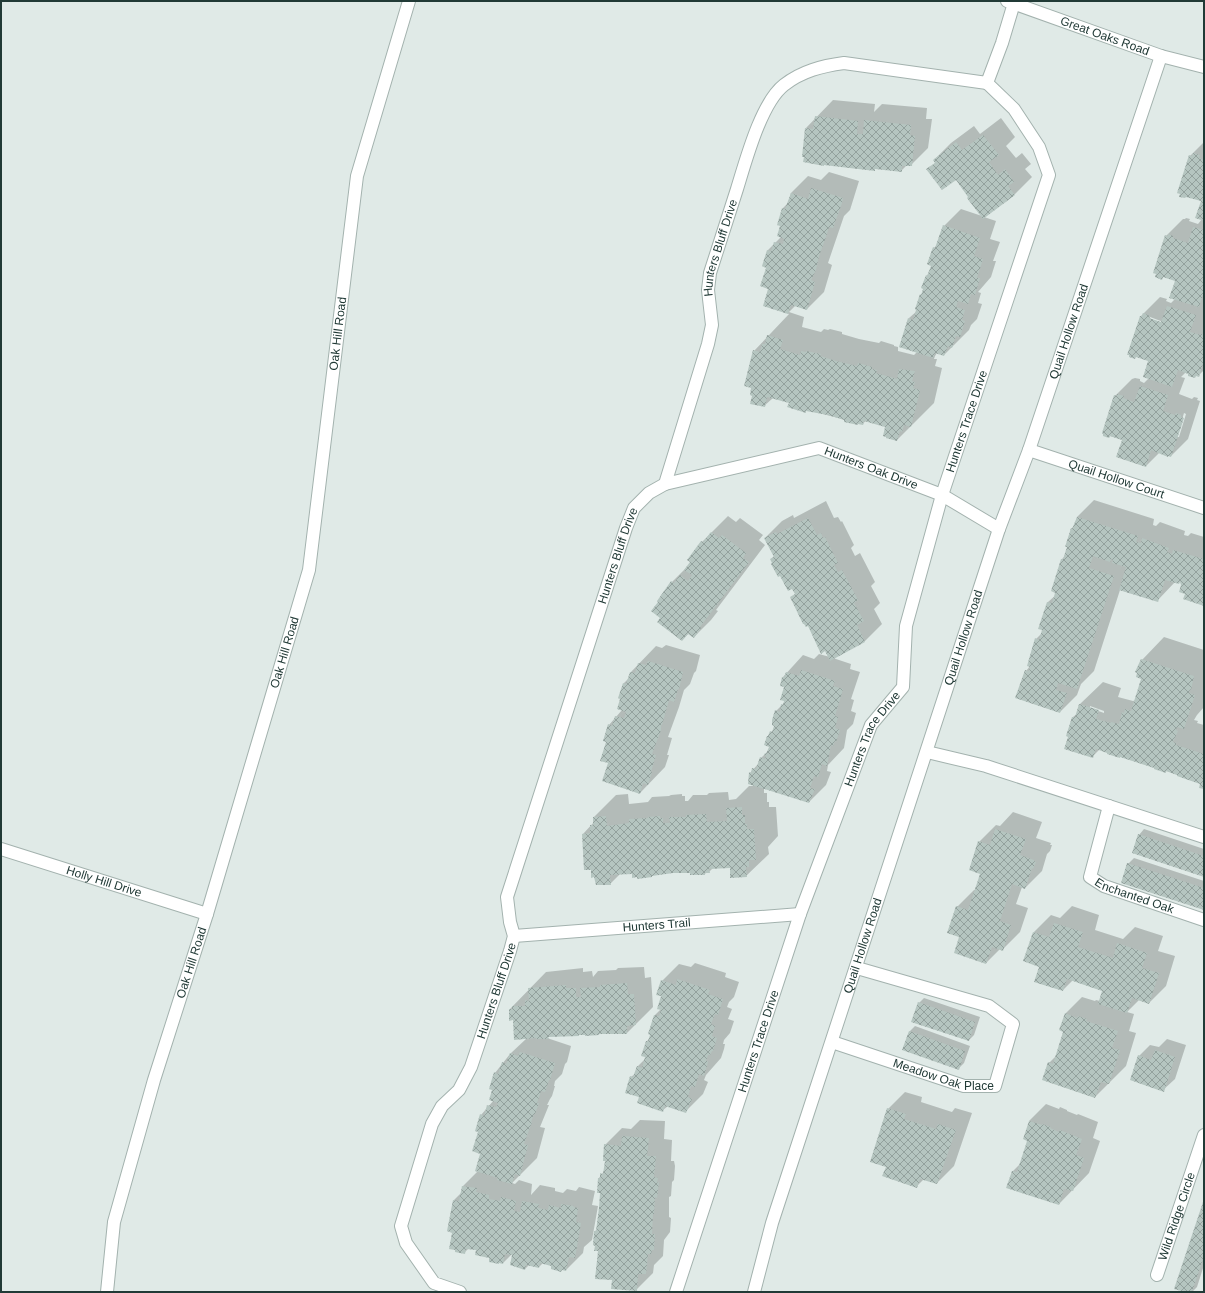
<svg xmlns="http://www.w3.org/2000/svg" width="1205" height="1293" viewBox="0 0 1205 1293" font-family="Arial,sans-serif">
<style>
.shadow{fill:#0003;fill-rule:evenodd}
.building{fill:url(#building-cross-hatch)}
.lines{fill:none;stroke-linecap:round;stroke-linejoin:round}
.street-casing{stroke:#a3b2ae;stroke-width:14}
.street{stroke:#fff;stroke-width:12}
.labels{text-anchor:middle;stroke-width:3;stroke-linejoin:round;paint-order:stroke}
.street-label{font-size:12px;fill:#213a36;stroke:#f0f7f4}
</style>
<defs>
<pattern id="building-cross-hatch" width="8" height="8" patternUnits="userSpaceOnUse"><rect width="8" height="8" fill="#b5c5c0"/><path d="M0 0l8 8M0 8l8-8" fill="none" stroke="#93a19d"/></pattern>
</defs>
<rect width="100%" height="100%" fill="#e0eae7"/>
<!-- shadow -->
<path class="shadow" d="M833 100 875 104 874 112 882 104 927 108 926 119H932L928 148 911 165H907L901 171 876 168 874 170 806 128Z
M1001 118 1015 137 1006 146 1016 158 1022 153 1031 164 1025 169 1032 177 1015 194 984 217 996 221 990 239 1000 242 993 261H996L991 277 978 292 981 293 978 303 982 304 977 319 971 325 969 330 944 355 937 353 935 356 934 359H937L935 366 942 368 934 403 897 440 886 426 866 421 862 424 807 410 805 412 790 402 773 398 764 406 754 395 751 394 754 351 789 314 764 305 770 289 767 267 763 266 768 250 781 237 783 208 788 203 791 193 808 176 821 180 829 172 859 181 850 210 844 216 828 263 832 265 824 292 807 309 796 305 789 312 804 317 802 327 821 332 824 329 828 330 830 329 842 332V334L859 339 879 343 881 341 894 345V346L898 347V351L914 355 917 352 909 318 917 311 921 295 923 293 926 276 930 273 932 265 934 248 938 244 944 226 961 209 982 216 956 179 928 170 936 162 934 160 951 143 974 126 980 134Z
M1204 142V370L1198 376 1186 372 1181 377 1185 378 1179 394 1192 399 1194 397 1198 398 1197 400 1200 401 1188 439 1171 456 1160 452 1146 466 1123 440 1110 436 1109 437 1115 396 1132 379 1135 378 1140 379V381L1144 383 1149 378 1150 360 1141 316 1160 297 1167 299 1166 301 1171 303 1176 298V280L1164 276 1162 279 1166 236 1183 219H1185L1186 218 1190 219 1189 221 1198 224 1202 219V200L1190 156ZM1150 317 1166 323 1150 320ZM1184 413 1186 414 1179 437H1177Z
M1094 500 1154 519 1153 525 1156 526 1160 522 1185 531 1184 535 1188 536 1191 533 1204 537V605L1186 593 1182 580 1175 582 1157 601 1120 590 1094 671 1081 684 1077 695 1060 712 1026 671 1030 666 1036 639 1042 633 1044 629 1039 628 1048 602 1056 595 1062 559 1064 557 1068 547 1071 529 1075 526 1077 517Z
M826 501 834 518 838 517 841 522 842 521 854 545 851 548 855 556 860 553 875 582 871 586 880 603 874 609 882 624 865 641 833 658 851 664 850 669 860 672 851 699 854 700 851 711 856 713 853 724 847 730 844 748 828 765 827 771 831 772 826 785 809 802 764 788V793H767V802H769V807H776L778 836 768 847 769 854 746 876 731 867 713 868 709 872 704 874 673 872 654 874 652 876 632 873H621L610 884 592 869 583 834 594 822V817L616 795 628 794 629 804 648 802 652 797 669 796 671 795 682 794V796H685V801H688L693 795H707L709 793 728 792 729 800 736 799 749 786H756L749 783 750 773 759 763 761 758 769 750 770 746 768 736 774 729 776 711 785 702V686L783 677 803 655 814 659 819 654 830 657 796 594 773 563 771 559 774 556 765 538 782 521 793 515 794 518Z
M728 516 736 522 740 518 763 535 759 540 765 545 716 610 718 611 711 620 694 637 689 633 682 640 661 618 672 582 689 565 702 542Z
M1164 637 1204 650V707L1197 715 1194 720 1198 721 1197 723 1204 725V788L1201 783 1178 775 1167 771 1165 772 1155 767 1100 749 1092 757 1073 717 1077 714 1080 704 1103 682 1121 688 1118 697 1133 701 1136 700 1143 678 1142 660ZM1090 706 1104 711V713L1090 708Z
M666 645 700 655 696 671 694 673 690 684 684 690 679 707 668 737 672 738 667 755H669L665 767 640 793 609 763 608 741 609 725 622 710 624 683 629 678 631 672 656 646 662 648Z
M1013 812 1042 822 1036 838 1051 843 1050 845H1052L1050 851 1047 854 1042 871 1025 888 1022 887 1016 904 1028 908 1020 932 1003 949H1000L986 963 960 937 957 907 974 890H976L981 873 979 842 996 825 1000 826Z
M1144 829 1204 849V876L1139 835Z
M1134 858 1204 881V909L1128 864Z
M1072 906 1099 915 1095 930 1123 939 1135 927 1163 936 1158 951 1175 956 1166 986 1149 1003 1139 1000 1127 1012 1134 1014 1129 1031 1136 1033 1126 1066 1095 1097 1049 1063 1057 1055 1064 1032 1065 1014 1082 997 1095 1001 1096 1000 1100 1001 1103 990 1073 980 1063 990 1041 966 1034 932 1051 915 1060 918Z
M695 963 726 973 725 977 739 982 734 997 729 1002 727 1007 732 1009 728 1019 734 1021 730 1033 724 1040 723 1044H725L724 1049 721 1058 706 1075 704 1080 708 1082 703 1094 686 1111 668 1106 663 1110 641 1096 631 1077 636 1073 637 1067 646 1058 647 1041 651 1037 655 1015 661 1009 662 981 679 964 691 967Z
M644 967 645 978 651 977 653 1007 627 1033 550 1036 547 1038 571 1046 567 1062 565 1064 562 1074 555 1081 554 1086H555L552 1096 550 1099 547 1105H549L540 1127 545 1128 537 1158 512 1183 515 1184 519 1180 532 1184 531 1195 540 1185 555 1188V1191L563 1193 567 1189 576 1191 579 1187 595 1191 592 1205 598 1206 592 1240 584 1247 583 1253 566 1270 553 1265 543 1263 539 1267 529 1265 525 1269 513 1254H512L503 1263 477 1250 469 1248 464 1253 453 1232 448 1231 454 1200 461 1193 463 1186 478 1171 482 1153 479 1132 481 1115 494 1100 495 1073 510 1054 527 1038 514 1019 510 1009 546 972 583 968V972L592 971 593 977 598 971 616 970 618 968Z
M924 998 980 1017 974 1035 969 1040 919 1003Z
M915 1026 970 1046 964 1063 958 1069 909 1032Z
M1167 1039 1186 1045 1175 1079 1163 1090 1139 1056 1150 1045 1159 1047Z
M905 1092 922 1097 921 1102 952 1112 955 1108 972 1113 954 1166 937 1183 924 1179 916 1187 887 1166 888 1109Z
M1046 1104 1059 1109 1060 1107 1067 1110V1111L1077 1115 1078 1114 1098 1122 1093 1138 1100 1141 1089 1173 1059 1204 1008 1187 1013 1171 1021 1163 1029 1140V1121Z
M640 1120 665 1121 664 1139 672 1140 671 1161H674L675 1166 674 1180 672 1182 671 1196 669 1197V1217L671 1218 670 1232 664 1240 663 1256 654 1265 653 1273 636 1290 613 1279 599 1250 595 1231 598 1229 601 1192 599 1178 605 1170V1145L622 1128 631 1129Z
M1204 1201V1265L1197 1287 1192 1292H1188Z"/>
<!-- building -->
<path class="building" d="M815 116 858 121 857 134H863L864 120 911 125 910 135 915 136 912 166H902V172L875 169V171L824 165V166L803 162 804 157H802L805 128 813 129Z
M983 135 999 155 989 162 998 175 1005 169 1014 182 1008 186 1015 195 983 219 967 198 968 197 956 180 942 190 926 169 935 163 933 160 956 142 962 150Z
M1193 153 1200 155 1199 158 1204 160V221L1195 218 1201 201 1186 197 1185 198 1179 197 1180 194 1177 193 1189 155 1192 156Z
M811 188 843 198 842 203 833 228 829 227 826 237 819 256 816 270 811 280 815 282 807 310 791 305 788 314 763 306 768 289 760 286 766 268 762 266 767 250 771 251 774 242 783 244 784 239 777 236 780 226 777 225 782 208 785 209 791 193 808 199Z
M943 225 980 238 974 256 983 259 977 278H980L975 295 971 294 968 304 958 301 956 307 965 310 962 320 965 321 960 337 956 336 952 348 948 346 944 356 935 353 933 358 899 347 908 318 913 320 916 310 915 309 920 294 921 295 923 289 921 288 926 275 927 276 931 266 927 264 933 247 935 248Z
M1193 227 1204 230V291L1199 307 1169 298 1175 281 1163 277 1162 280 1155 277 1156 274 1153 273 1165 235 1168 236V234L1173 236V238L1188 243Z
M1167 306 1196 315 1190 332 1201 335V334L1204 335V360L1199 377 1196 376 1195 378 1188 376V374L1178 370 1172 387 1143 377 1148 361 1136 357 1135 359 1129 357V355H1127L1140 316H1142L1143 313 1150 316 1149 318 1161 322Z
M767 335 783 340 780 349 800 355 801 351 806 352V351L821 354 820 356 836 361 857 366 858 363 872 367V369L877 370 876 373 897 379 899 369 915 371 912 381 915 382 913 388 920 390 911 427 904 425 902 432 900 431 897 441 886 438V437L883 436 885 427 864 421 863 425 858 424V425L844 422V420L828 415 806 411V413L787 407 789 403 767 397 765 407 750 404 752 396 750 395 751 388 744 386 753 350 760 352 762 344H765Z
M1140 386 1168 395 1163 411 1175 415 1176 413 1181 415V417L1184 418 1171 457 1168 456V457L1151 450 1146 467 1116 457 1122 440 1110 436 1109 438 1103 436V434L1102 433 1114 395 1117 396V394L1124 396 1123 398 1134 402Z
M1077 517 1138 536 1136 542 1141 543 1142 538 1169 548 1167 552 1172 554 1173 550 1204 559V606L1183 599 1185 594 1179 592 1181 585 1180 582 1179 584 1165 580 1158 602 1119 590 1126 567 1112 563 1113 560 1111 559 1110 562 1093 556 1089 568 1114 576 1077 689 1058 683 1056 690 1067 693 1060 713 1015 698 1025 670 1029 671 1030 667 1027 666 1035 638 1039 640 1042 630 1038 629 1047 602 1052 603 1055 593 1051 591 1061 559H1063L1067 547H1065L1071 528 1072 529Z
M808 518 817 535 821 533 823 538 825 537 838 563 834 565 838 572 842 570 858 600 854 603 864 621 857 625 865 642 830 661 825 651 821 654 808 626 806 627 804 624H803L790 597 795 594 792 589 788 591 780 576 778 577 771 564 772 563 770 559 774 557 764 538 776 532 777 534Z
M711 532 719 538 722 535 746 553 743 558 749 562 700 627 701 628 694 638 688 634 682 641 657 622 660 618 651 611 658 602 657 601 671 581 674 583 680 575 688 581 692 575 684 570 690 562 687 560 701 541 703 542Z
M1141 659 1194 676 1191 690 1190 689 1189 693 1195 695 1184 729 1177 727 1176 730 1178 731 1173 742 1176 743V745L1204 754V789L1199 788 1200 784 1177 776V775L1166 771V773L1154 769V768L1120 757V758L1107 754V753L1096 749 1093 758 1064 749 1068 737 1066 736 1072 717H1075L1079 704 1099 710 1096 719 1111 723V722L1119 724 1122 712 1124 713 1125 709 1131 711 1141 679 1136 677 1137 673 1135 672Z
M648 661 683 672 679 689H678L674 702 669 700 662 725H661V730L652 754 656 755 651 772H652L648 785 643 783 640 794 602 781 608 763 600 761 606 742 603 741 608 724 612 726 615 716 624 718 626 712 617 709 620 699 618 698 623 683 626 684 630 672 635 673 638 663 646 665Z
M801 670 835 681 833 686 843 689 835 716 838 717 835 728 840 730 836 742 835 741 833 746 831 745 827 766 822 764 818 777 814 776 810 788 815 789 809 803 748 784 749 772 751 773 752 768 756 769 760 757 765 759 766 756 764 755 765 753 766 754 769 747 764 745 767 736H768L770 731 772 732 774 726 772 725V720L775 710 780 712 781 704 783 705 784 701 780 700 784 687 780 686 782 677H784L786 672 799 676Z
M742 807V815H745V824H747V829H754L756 860H749V867H746L747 877 730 878V868L709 869 710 873H705V875H690V873H673L652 876V877L637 879V877L632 878V874L610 875 611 885H596L594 877 591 878V870H584L582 834 590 833V825H593V817L606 816 607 826 629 823V819L648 818V817L660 816V818H663V823H670L669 817H686V815L706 814 707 822 727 821 726 808Z
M995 829 1026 839 1020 855 1034 860V861L1036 862 1033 869 1032 868 1025 889 1012 884 1000 921 1011 925 1003 951 992 947 986 964 954 953 959 937 947 933 956 906 968 910 980 874 969 870 978 841 990 845Z
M1138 834 1204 856V877L1132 853Z
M1127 863 1204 888V910L1121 883Z
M1054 923 1083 932 1078 947 1113 958 1117 943 1147 953 1142 968 1159 973 1149 1004 1132 998 1127 1013 1098 1004 1102 991 1067 979 1063 991 1034 982 1039 967 1023 961 1033 932 1049 937Z
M677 979 710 990 708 994 723 999 718 1015 715 1014 711 1024 715 1026 712 1036 717 1038 713 1051H712L710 1055H708L706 1061H708L707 1066 704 1076 699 1074 695 1087 691 1086 688 1097 692 1099 686 1113 665 1106 663 1112 637 1103 639 1097 625 1093 630 1076 633 1077 637 1066 642 1068 645 1057 641 1056 646 1041H648L650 1035 648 1034 654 1015 659 1016 661 1010 657 1009 661 996 656 995 661 980 676 985Z
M627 983 628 994H634L636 1025 627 1026V1034H599V1035L585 1036V1035H579V1036L548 1037 549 1039H536V1038L514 1040 513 1020 509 1021V1009H512V1006H525V1000L529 1001 528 988 566 985V988H576V997H581L580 988 600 987V985Z
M918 1002 975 1022 969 1041 911 1022Z
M1065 1013 1077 1018 1078 1016 1087 1019 1086 1021 1118 1031 1112 1048 1120 1050 1109 1084 1101 1082 1095 1098 1042 1080 1048 1062 1053 1064 1063 1032 1059 1030Z
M909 1031 965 1051 959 1070 902 1050Z
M1155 1050 1175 1057 1164 1092 1130 1080 1138 1055 1151 1060Z
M520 1052 555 1063 550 1080H549L545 1092 541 1091 537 1103H539L535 1114H534L531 1122H532L524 1144 528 1145 520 1176 515 1174 512 1184 497 1180 498 1178 475 1171 480 1154 472 1151 478 1132 475 1131 480 1114 484 1116 487 1105 496 1107 498 1103 489 1100 492 1090 489 1089 494 1072 498 1074 502 1062 506 1064 510 1053 518 1056Z
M887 1108 906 1114 904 1119 936 1129 938 1124 956 1130 937 1184 920 1179 917 1188 882 1176 886 1167 870 1162Z
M1029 1121 1042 1125V1124L1051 1127 1050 1128 1059 1132 1060 1130 1082 1139 1076 1155 1084 1158 1073 1191 1064 1189 1059 1205 1006 1188 1012 1171 1017 1172 1027 1141 1023 1139Z
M622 1136 649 1138 647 1156H656L654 1177 658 1178 657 1183 659 1182 657 1198 655 1197 654 1214H653L652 1234H655L654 1250H652L651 1254H648L646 1274H638L637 1291 611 1289 612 1280 595 1279 598 1251H594L595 1246 593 1245 594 1231H596L599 1208 600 1193H597L598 1178H600V1173L603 1174 605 1161H603L604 1144 621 1146Z
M462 1186 477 1188 476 1192 489 1195V1199L500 1201 501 1197 516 1201 514 1211 520 1212 522 1201 539 1204 538 1208 548 1210 549 1205 561 1208V1204L574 1206 573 1207 578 1208 576 1222 581 1223 575 1258 569 1257 566 1271 562 1270 561 1272 551 1269V1266L540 1263 539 1268 526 1265 525 1270 510 1265 512 1255 505 1254 503 1264 499 1263V1264L489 1262V1258L475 1255 476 1250 466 1249 465 1254 455 1252V1250L449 1249 452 1233 447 1231 453 1200 459 1201Z
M1204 1199V1256L1192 1292H1185L1174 1289Z"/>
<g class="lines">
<defs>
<g id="street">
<path id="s1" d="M1007 1 1161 56 1204 67"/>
<path d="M987 83 1002 43 1014 3"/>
<path id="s2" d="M1029 450 1204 508"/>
<path id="s3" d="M665 484 819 448 942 495 999 529"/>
<path d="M927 752 986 766 1204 837"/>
<path id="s4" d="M1109 806 1090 877 1104 886 1204 920"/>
<path id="s5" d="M1 849 207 914"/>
<path id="s6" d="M514 936 800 914"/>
<path id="s7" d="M832 1042 964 1086H995L1013 1024 989 1006 857 968"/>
<path id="s8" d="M1157 1275 1204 1135"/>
<path id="s9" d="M107 1292 114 1222 154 1080 207 914 309 570 357 176 409 1"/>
<path id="s10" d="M460 1292 434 1283 406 1243 401 1226 432 1124 442 1106 459 1090 471 1067 510 951 514 936 510 922 507 897 626 528 634 508 649 493 665 484 708 344 712 325 708 290 710 273C719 245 728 217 737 189 746 160 761 103 784 85 802 71 822 66 844 63L987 83"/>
<path id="s11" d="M676 1292 800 914 871 725 903 687 906 626 942 495 1049 175 1039 147 1014 109 987 83"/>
<path id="s12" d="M754 1292 772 1223 999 529 1029 450 1161 56"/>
</g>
</defs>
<!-- street casing -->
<use href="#street" class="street-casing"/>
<!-- street -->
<use href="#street" class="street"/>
</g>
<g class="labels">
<!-- street labels -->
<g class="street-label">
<text dy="4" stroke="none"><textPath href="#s1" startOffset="104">Great Oaks Road</textPath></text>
<text dy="4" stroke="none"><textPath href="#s10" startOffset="1142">Hunters Bluff Drive</textPath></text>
<text dy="4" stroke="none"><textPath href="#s12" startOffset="1011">Quail Hollow Road</textPath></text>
<text dy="4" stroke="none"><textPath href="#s9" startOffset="989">Oak Hill Road</textPath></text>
<text dy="4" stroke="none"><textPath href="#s11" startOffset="924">Hunters Trace Drive</textPath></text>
<text dy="4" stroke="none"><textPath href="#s3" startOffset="214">Hunters Oak Drive</textPath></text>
<text dy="4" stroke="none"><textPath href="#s2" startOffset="92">Quail Hollow Court</textPath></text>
<text dy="4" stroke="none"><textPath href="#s10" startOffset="807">Hunters Bluff Drive</textPath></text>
<text dy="4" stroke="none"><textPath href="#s12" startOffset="687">Quail Hollow Road</textPath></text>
<text dy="4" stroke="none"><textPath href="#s9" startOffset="665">Oak Hill Road</textPath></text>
<text dy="4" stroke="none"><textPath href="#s11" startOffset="588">Hunters Trace Drive</textPath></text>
<text dy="4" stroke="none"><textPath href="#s5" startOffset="108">Holly Hill Drive</textPath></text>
<text dy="4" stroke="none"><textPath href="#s4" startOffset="122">Enchanted Oak</textPath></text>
<text dy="4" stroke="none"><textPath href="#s6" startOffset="143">Hunters Trail</textPath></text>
<text dy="4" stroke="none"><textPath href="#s12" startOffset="363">Quail Hollow Road</textPath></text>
<text dy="4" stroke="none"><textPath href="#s9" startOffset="341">Oak Hill Road</textPath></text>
<text dy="4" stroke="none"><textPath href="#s10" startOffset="351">Hunters Bluff Drive</textPath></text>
<text dy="4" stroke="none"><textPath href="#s11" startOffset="264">Hunters Trace Drive</textPath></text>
<text dy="4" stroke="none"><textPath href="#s7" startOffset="117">Meadow Oak Place</textPath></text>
<text dy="4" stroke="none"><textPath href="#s8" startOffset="62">Wild Ridge Circle</textPath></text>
</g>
</g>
<!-- border -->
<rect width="1205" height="1293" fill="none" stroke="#213a36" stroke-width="4"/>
</svg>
